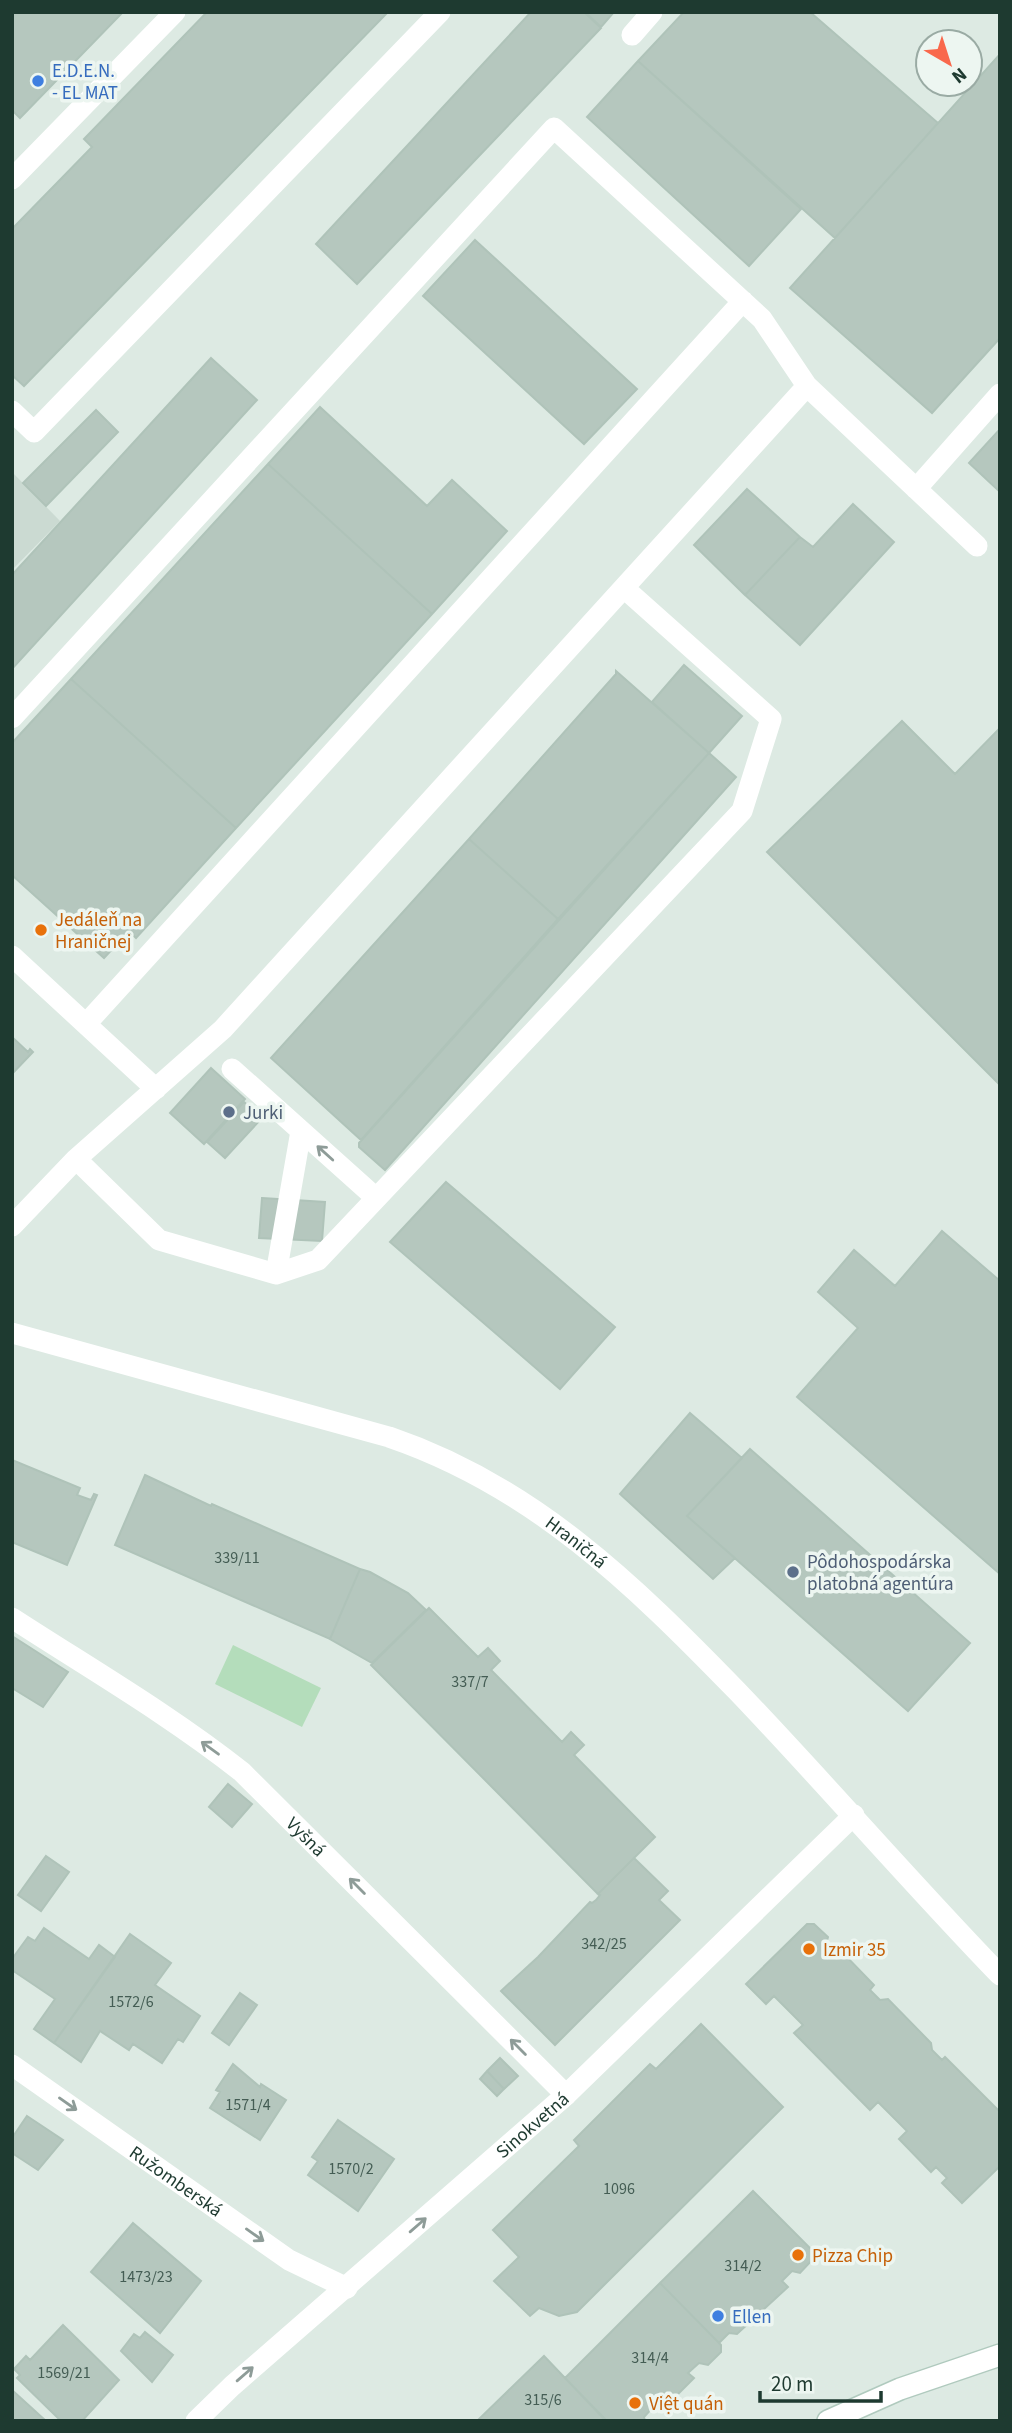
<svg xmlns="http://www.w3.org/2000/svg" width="1012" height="2433" viewBox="0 0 1012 2433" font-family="'Source Sans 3',sans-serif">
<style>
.built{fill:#cbdad2}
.green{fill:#b4ddbb}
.building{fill:#b5c7be;stroke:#afc3b9;stroke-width:2}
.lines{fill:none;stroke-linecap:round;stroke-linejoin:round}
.secondary-casing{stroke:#b0cabe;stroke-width:24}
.lane{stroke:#fff;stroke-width:21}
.street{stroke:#fff;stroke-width:21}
.secondary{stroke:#fff;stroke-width:21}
.oneway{stroke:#8e9c98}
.shop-dot{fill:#3f7fe0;stroke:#edf6f1;stroke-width:2.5}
.food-dot{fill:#e8710a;stroke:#edf6f1;stroke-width:2.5}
.service-dot{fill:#5c6f8a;stroke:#edf6f1;stroke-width:2.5}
.labels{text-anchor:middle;stroke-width:7;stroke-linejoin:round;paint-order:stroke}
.number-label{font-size:16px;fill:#445d54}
.shop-label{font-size:19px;fill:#366cbe;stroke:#edf6f1;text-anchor:start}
.food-label{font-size:19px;fill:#c56008;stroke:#edf6f1;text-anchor:start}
.service-label{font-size:19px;fill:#4e5e75;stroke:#edf6f1;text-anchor:start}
.street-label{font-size:19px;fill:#1e3a30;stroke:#edf6f1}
</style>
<rect width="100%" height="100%" fill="#ddeae3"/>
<!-- built -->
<path class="built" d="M12 472 60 521 12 570Z"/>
<!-- green -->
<path class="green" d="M233 1645 321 1688 302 1727 215 1684Z"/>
<!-- building -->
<path class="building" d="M12 12H123L20 118 12 110Z
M207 12H388L24 386 12 375V229L92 147 84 139Z
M531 12H584L601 28 357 284 316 244Z
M585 12H614L601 27Z
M684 12H810L938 123 835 238 638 61Z
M1000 54V338L932 413 790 288Z
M638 61 801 209 749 266 587 117Z
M475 240 637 389 584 444 423 296Z
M211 358 257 400 12 669V575Z
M320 407 427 506 452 480 507 531 432 614 268 464Z
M96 410 118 432 46 506 23 483Z
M1000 429V492L969 463Z
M268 464 432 614 236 828 71 679Z
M747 489 800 537 745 595 694 545Z
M853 504 894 542 800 645 745 595 800 537 813 547Z
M684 665 742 716 709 753 652 702Z
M616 671 709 753 558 919 469 839 616 674Z
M71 679 236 828 136 938 129 931 104 958 12 875V743Z
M902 721 955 774 1000 728V1085L767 852Z
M709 753 736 777 385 1170 359 1147V1143Z
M469 839 558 919 361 1140 271 1058Z
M12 1037 28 1052 30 1049 33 1052 12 1074Z
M211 1068 245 1099 204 1144 170 1113Z
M244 1102 262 1118 225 1158 207 1142Z
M446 1182 615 1327 560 1389 390 1242Z
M262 1198 325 1202 322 1241 259 1238Z
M942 1231 1000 1281V1574L797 1397 858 1328 818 1292 854 1250 895 1286Z
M690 1413 742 1458 687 1516 735 1558 713 1579 620 1494Z
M750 1449 970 1643 908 1711 687 1516Z
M12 1460 80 1488 77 1495 91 1500 94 1494 97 1495 67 1565 12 1542Z
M145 1475 211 1506 212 1504 360 1569 330 1639 115 1545Z
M360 1569 370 1572 408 1593 426 1610 372 1663 330 1639Z
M429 1608 478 1657 488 1648 500 1661 491 1670 562 1742 571 1732 584 1745 574 1755 655 1837 598 1894 371 1665Z
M12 1636 68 1672 43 1707 12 1688Z
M228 1784 252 1804 232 1827 209 1807Z
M46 1856 69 1872 41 1911 18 1895Z
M634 1858 668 1891 659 1900 680 1920 555 2045 501 1991 538 1957 590 1902 592 1903 596 1900 600 1895 598 1894Z
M807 1924H814L828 1937 826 1944 836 1954 841 1951 874 1985 870 1990 880 2000 888 1999 931 2043 932 2050 942 2060 945 2057 1000 2112V2166L962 2203 942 2183 947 2178 936 2167 931 2172 899 2139 907 2131 878 2102 870 2110 794 2033 803 2025 774 1996 766 2004 746 1984Z
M44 1928 89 1959 99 1945 115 1957 54 2043 34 2029 55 1999 12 1970V1959L28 1937 35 1941Z
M130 1934 171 1963 155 1985 200 2016 183 2042 178 2039 162 2063 133 2044 129 2050 100 2031 81 2062 54 2043Z
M240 1993 257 2005 229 2045 212 2033Z
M701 2024 783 2107 577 2312 559 2316 539 2308 530 2316 494 2281 519 2257 493 2230 579 2146 574 2140 650 2064 656 2069Z
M500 2058 518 2076 504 2089 487 2071Z
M233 2064 260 2087 261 2084 286 2100 260 2140 210 2108 220 2092 216 2090Z
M487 2071 504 2089 497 2096 480 2079Z
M27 2116 63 2140 38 2170 12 2153V2138Z
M338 2120 394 2159 358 2211 308 2175 318 2161 312 2157Z
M753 2191 814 2252 813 2259 800 2273 792 2271 782 2281 788 2287 737 2334 729 2333 719 2343 660 2283Z
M133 2223 201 2281 160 2333 91 2272Z
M660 2283 721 2345V2352L708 2365 699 2363 688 2373 694 2378 660 2412 654 2406 644 2417 645 2421H607L565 2378Z
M63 2325 119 2380 82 2421H61L17 2378 20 2375 14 2369 26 2356 30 2360Z
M145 2332 173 2355 152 2382 121 2351 134 2334 140 2338Z
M544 2356 606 2421H477Z
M12 2390 46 2421H12Z"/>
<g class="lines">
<defs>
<path id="secondary" d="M828 2421 900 2389 1000 2355"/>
</defs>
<!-- secondary casing -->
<use href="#secondary" class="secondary-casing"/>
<!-- lane -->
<path class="lane" d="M632 35 652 12
M12 179 175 12
M12 411 34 432 440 12
M916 489 1000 394
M12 718 554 128 762 319 807 386 977 546
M12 956 156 1089
M86 1024 743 301
M232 1069 376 1198
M76 1159 159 1240 276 1274 318 1260 742 811 771 719 624 588
M12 1226 76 1159 223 1029 807 386
M276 1274 301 1131"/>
<!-- street -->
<g class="street">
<path id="s1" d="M12 1333 389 1437C533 1486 633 1584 737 1691 826 1784 910 1882 1000 1975"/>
<path id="s2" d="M12 1618C89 1668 170 1715 242 1772L566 2095"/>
<path id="s3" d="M12 2065 289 2260 347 2288"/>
<path id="s4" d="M196 2421 232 2386 566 2095 854 1815"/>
</g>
<!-- secondary -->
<use href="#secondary" class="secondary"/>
</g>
<!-- one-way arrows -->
<defs><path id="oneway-shaft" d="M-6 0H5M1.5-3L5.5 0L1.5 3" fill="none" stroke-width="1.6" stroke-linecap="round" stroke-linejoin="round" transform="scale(1.75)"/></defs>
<g class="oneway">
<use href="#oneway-shaft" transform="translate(325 1153) rotate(-138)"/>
<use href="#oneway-shaft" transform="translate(210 1748) rotate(-144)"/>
<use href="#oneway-shaft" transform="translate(357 1886) rotate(-135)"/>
<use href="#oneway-shaft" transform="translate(518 2047) rotate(-135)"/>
<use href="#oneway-shaft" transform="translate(68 2104) rotate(35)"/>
<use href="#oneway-shaft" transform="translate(418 2225) rotate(-41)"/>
<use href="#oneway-shaft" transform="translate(255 2235) rotate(35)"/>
<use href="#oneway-shaft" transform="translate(245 2374) rotate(-41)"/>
</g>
<!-- markers -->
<g class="shop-dot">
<circle cx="38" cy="81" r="7"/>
<circle cx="718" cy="2316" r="7"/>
</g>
<g class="food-dot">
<circle cx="41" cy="930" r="7"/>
<circle cx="809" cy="1949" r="7"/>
<circle cx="798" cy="2255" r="7"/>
<circle cx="635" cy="2403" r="7"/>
</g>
<g class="service-dot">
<circle cx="229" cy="1112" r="7"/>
<circle cx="793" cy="1572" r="7"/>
</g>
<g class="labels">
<!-- number labels -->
<g class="number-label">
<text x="237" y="1563">339/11</text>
<text x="470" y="1687">337/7</text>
<text x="604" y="1949">342/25</text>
<text x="131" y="2007">1572/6</text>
<text x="248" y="2110">1571/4</text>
<text x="351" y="2174">1570/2</text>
<text x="619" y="2194">1096</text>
<text x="743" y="2271">314/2</text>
<text x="146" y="2282">1473/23</text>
<text x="650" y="2363">314/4</text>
<text x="64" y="2378">1569/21</text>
<text x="543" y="2405">315/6</text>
</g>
<!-- shop labels -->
<g class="shop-label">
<text x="52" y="77">E.D.E.N.<tspan x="52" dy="22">- EL MAT</tspan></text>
<text x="732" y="2323">Ellen</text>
</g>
<!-- food labels -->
<g class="food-label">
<text x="55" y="926">Jedáleň na<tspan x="55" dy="22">Hraničnej</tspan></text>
<text x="823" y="1956">Izmir 35</text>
<text x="812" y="2262">Pizza Chip</text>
<text x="649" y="2410">Việt quán</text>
</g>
<!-- service labels -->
<g class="service-label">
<text x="243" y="1119">Jurki</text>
<text x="807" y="1568">Pôdohospodárska<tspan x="807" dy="22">platobná agentúra</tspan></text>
</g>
<!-- street labels -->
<g class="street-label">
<text dy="7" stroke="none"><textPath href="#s1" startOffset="607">Hraničná</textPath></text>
<text dy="7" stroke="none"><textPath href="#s2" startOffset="368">Vyšná</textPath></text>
<text dy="7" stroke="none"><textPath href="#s4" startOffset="448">Sinokvetná</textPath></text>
<text dy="7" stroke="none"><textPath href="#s3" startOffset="201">Ružomberská</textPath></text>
</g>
</g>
<!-- border -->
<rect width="1012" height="2433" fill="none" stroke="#1e3a30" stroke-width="28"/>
<!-- north arrow -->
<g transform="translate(949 63) rotate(141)"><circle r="33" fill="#edf6f1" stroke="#9aaba4" stroke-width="2"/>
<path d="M0-5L12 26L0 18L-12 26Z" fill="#f9684c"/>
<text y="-10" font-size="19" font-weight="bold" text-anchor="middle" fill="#1e3a30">N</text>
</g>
<!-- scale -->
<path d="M760 2391v10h121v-10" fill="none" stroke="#1e3a30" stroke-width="3.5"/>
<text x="771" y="2391" font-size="21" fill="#1e3a30" stroke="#edf6f1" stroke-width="5" paint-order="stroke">20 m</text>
</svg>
